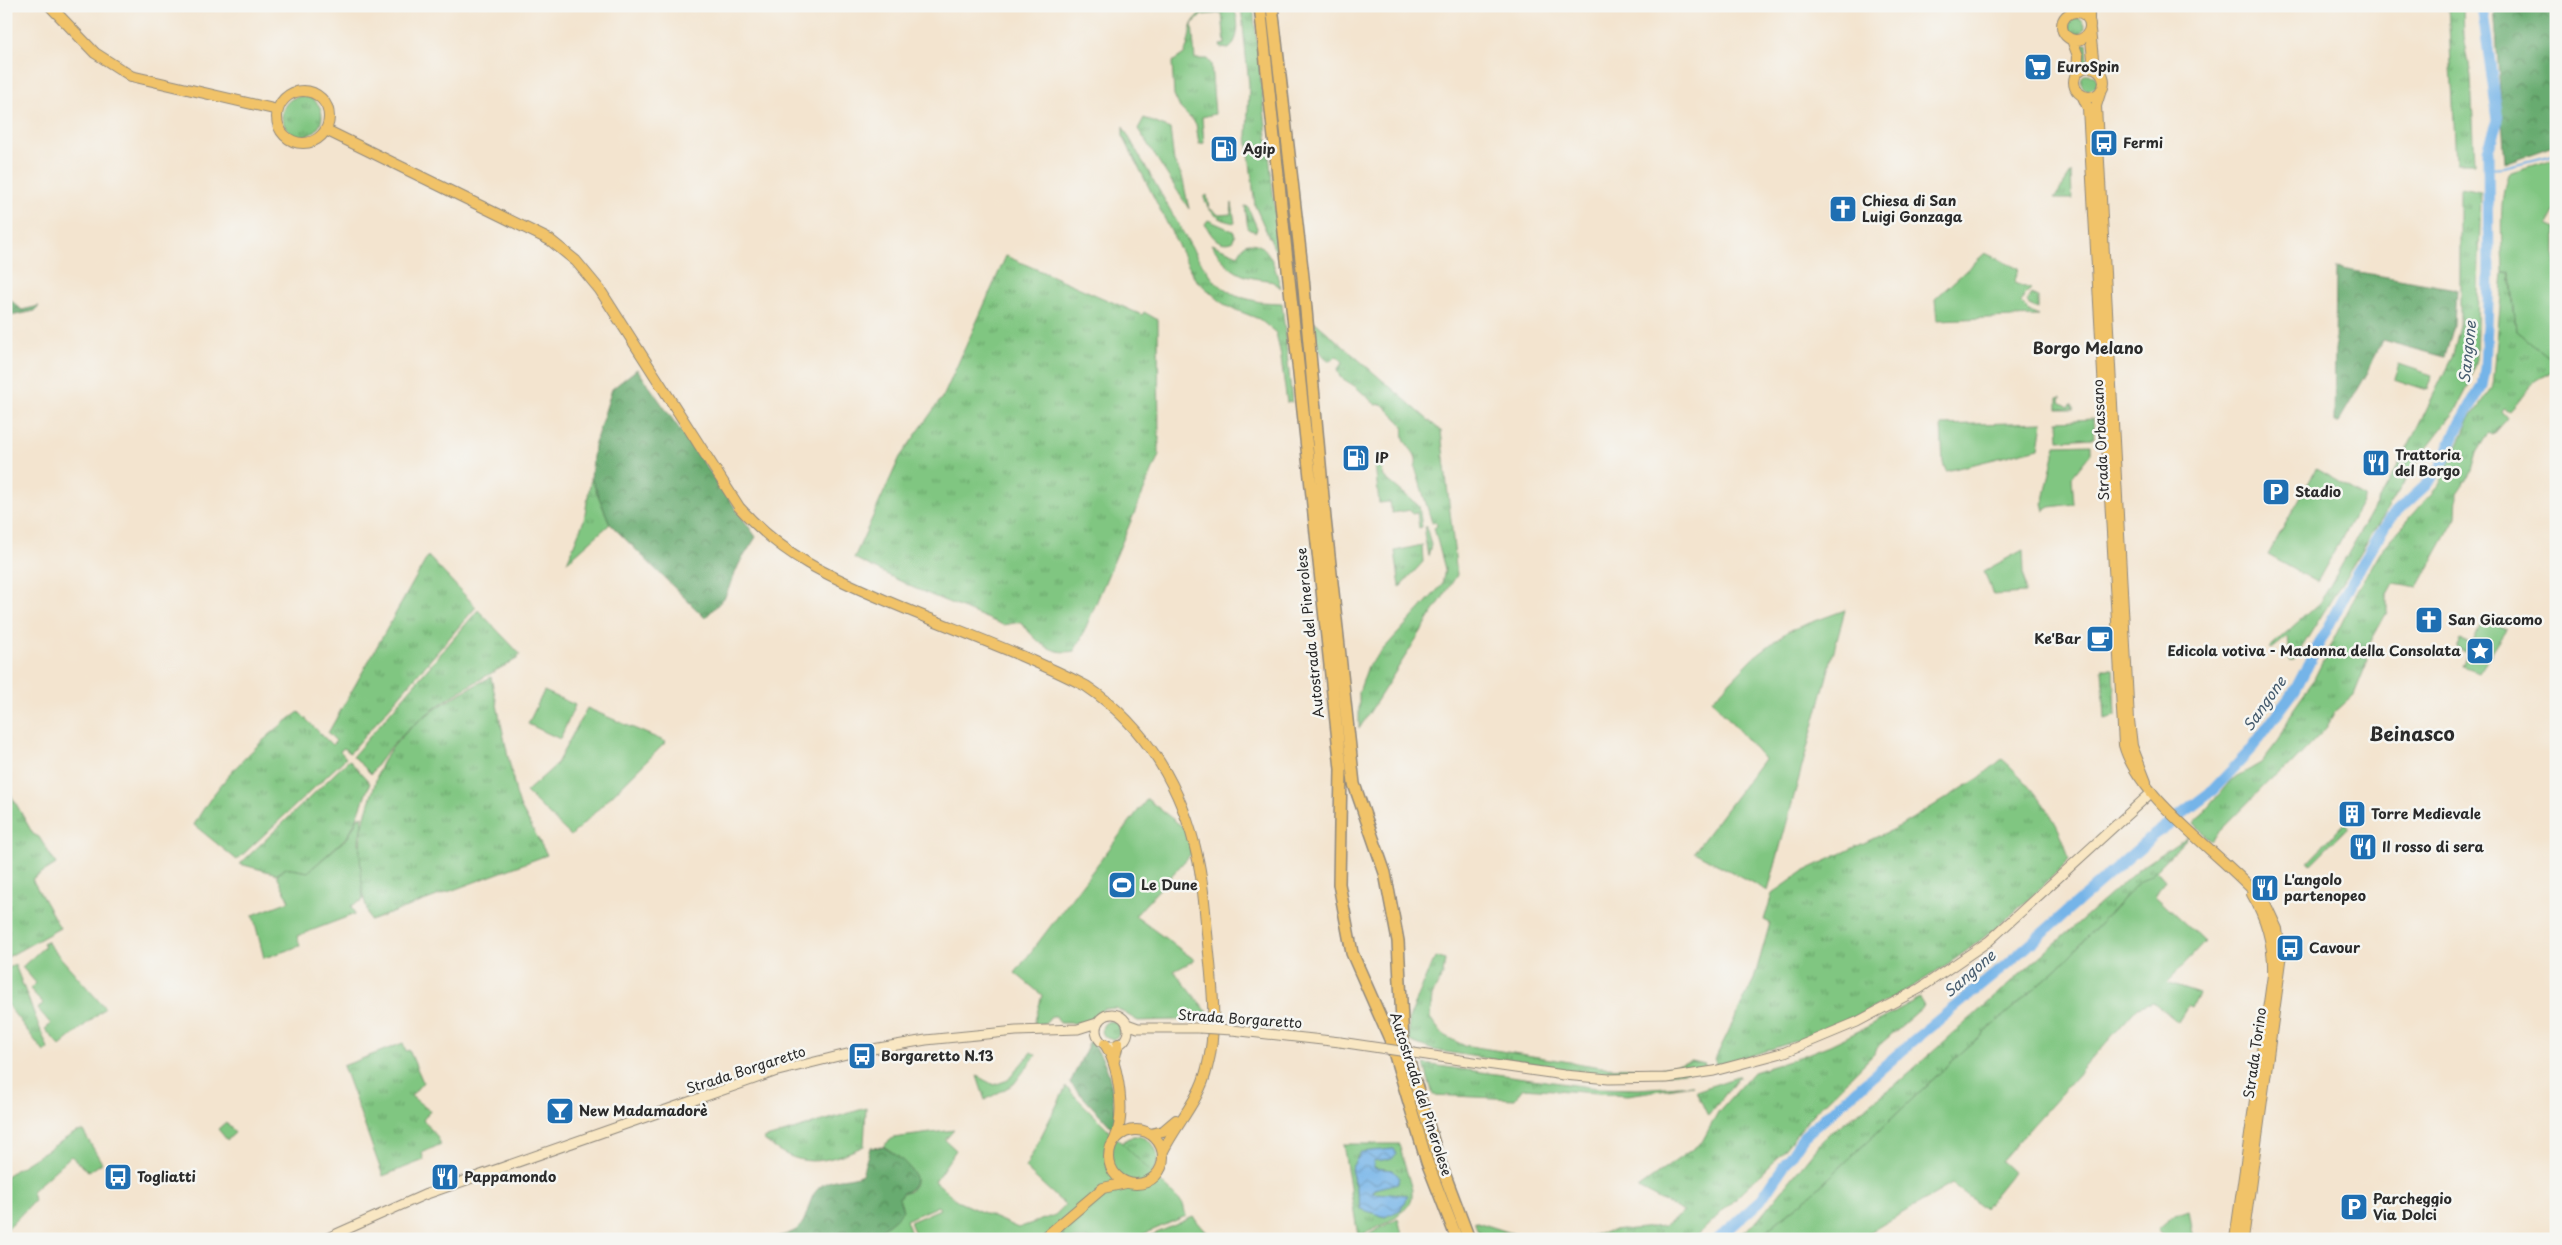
<svg xmlns="http://www.w3.org/2000/svg" width="2562" height="1245" viewBox="0 0 2562 1245" font-family="'Playpen Sans',sans-serif">
<style>
.grass{fill:url(#grass-tufts);stroke:#567856;fill-rule:evenodd}
.forest{fill:url(#forest-crowns);stroke:#4a6b4d}
.green{fill:#80c681;stroke:#567856}
.water{fill:url(#water-waves);stroke:#50708a}
.lines{fill:none;stroke-linecap:round;stroke-linejoin:round}
.stream{stroke:#75b4e8;stroke-width:2}
.river{stroke:#75b4e8;stroke-width:11}
.secondary-casing{stroke:#8f887d;stroke-width:11}
.primary-casing{stroke:#8f887d;stroke-width:12}
.highway-casing{stroke:#8f887d;stroke-width:14}
.secondary{stroke:#f9e7c3;stroke-width:9}
.primary{stroke:#f1c369;stroke-width:10}
.highway{stroke:#f1c369;stroke-width:11}
.secondary-bridge-casing{stroke:#8f887d;stroke-width:11;stroke-linecap:butt}
.secondary-bridge{stroke:#f9e7c3;stroke-width:9}
.labels{text-anchor:middle;stroke-width:5;stroke-linejoin:round;paint-order:stroke}
.poi-label{font-size:14px;font-weight:bold;fill:#2b2b2b;stroke:#f6f6f2;text-anchor:start}
.street-label{font-size:14px;fill:#2b2b2b;stroke:#f6f6f2}
.water-label{font-size:15px;font-style:italic;fill:#455b6d;stroke:#f6f6f2}
.quarter-label{font-size:16px;font-weight:bold;fill:#2b2b2b;stroke:#f6f6f2}
.district-label{font-size:19px;font-weight:bold;fill:#2b2b2b;stroke:#f6f6f2}
</style>
<defs>
<pattern id="grass-tufts" width="24" height="20" patternUnits="userSpaceOnUse" patternTransform="scale(1.25)"><rect width="24" height="20" fill="#80c681"/><path d="M3 7l-1-3M5 7V3M7 7l1-3M15 17l-1-3M17 17v-4M19 17l1-3" fill="none" stroke="#69a16a"/></pattern>
<pattern id="forest-crowns" width="20" height="18" patternUnits="userSpaceOnUse" patternTransform="scale(1.25)"><rect width="20" height="18" fill="#68ab6f"/><path d="M2 6a3 3 0 1 1 6 0M12 15a3 3 0 1 1 6 0" fill="none" stroke="#568b5b"/></pattern>
<pattern id="water-waves" width="16" height="10" patternUnits="userSpaceOnUse" patternTransform="scale(1.25)"><rect width="16" height="10" fill="#75b4e8"/><path d="M0 5q4-4 8 0t8 0" fill="none" stroke="#6093bc"/></pattern>
</defs>
<rect width="100%" height="100%" fill="#f6f6f2"/>
<filter id="ink" filterUnits="userSpaceOnUse"><feTurbulence type="fractalNoise" baseFrequency=".02" numOctaves="2"/><feDisplacementMap in="SourceGraphic" scale="10" xChannelSelector="R" yChannelSelector="G"/><feConvolveMatrix kernelMatrix="1 2 1 2 8 2 1 2 1" color-interpolation-filters="sRGB"/></filter>
<filter id="wash" filterUnits="userSpaceOnUse"><feTurbulence type="fractalNoise" baseFrequency=".0096" numOctaves="4" result="noise"/><feDisplacementMap in="SourceGraphic" scale="20" xChannelSelector="R" yChannelSelector="G"/><feGaussianBlur stdDeviation="1.12" result="paint"/><feColorMatrix in="noise" values="0 0 0 0 0 0 0 0 0 0 0 0 0 0 0 0 0 1.4 0 .05"/><feComposite in="paint" operator="in"/></filter>
<g filter="url(#wash)">
<rect width="100%" height="100%" fill="#f3e4cf"/>
<!-- grass -->
<path class="grass" d="M1211 6H1232C1240 18 1240 39 1229 49L1221 48 1220 45 1225 44 1222 13 1202 15 1192 24 1195 59H1207L1211 64 1215 114 1202 117 1204 143 1199 144 1196 124 1180 108 1174 95 1172 62 1184 54C1196 27 1181 27 1211 6Z
M1241 6H1253L1280 256 1278 257 1255 206 1247 136 1249 85Z
M2448 6H2463L2464 36 2471 76 2475 163H2456Z
M2069 26a8 8 0 1 1 16 0a8 8 0 1 1-16 0Z
M2087 43 2088 63H2083L2079 45Z
M2081 82a8 8 0 1 1 16 0a8 8 0 1 1-16 0Z
M282 116a20 20 0 1 1 40 0a20 20 0 1 1-40 0Z
M1144 118 1170 129 1174 162 1182 176 1189 209 1138 129Z
M1123 127 1197 257 1216 283 1236 296 1260 302 1282 303 1292 402 1287 403 1280 351 1276 333 1259 319 1226 306 1195 279 1123 136Z
M2071 173 2072 199H2054Z
M2460 188 2481 192 2476 360 2469 385 2456 410 2421 455 2294 660H2290L2288 636 2272 649 2269 648 2319 603 2327 591 2406 451 2453 355 2460 325Z
M1207 195 1209 208 1219 215 1231 214 1232 203 1235 223C1220 221 1207 212 1204 197Z
M1245 206 1248 207 1257 228 1256 232 1248 229Z
M1208 220 1233 231 1235 235 1232 242C1217 246 1211 235 1205 224Z
M1249 243C1272 243 1275 271 1281 288 1269 277 1264 281 1249 277 1230 272 1221 259 1211 244L1238 255 1245 244Z
M1006 256 1142 315 1144 312 1158 320 1159 455 1080 641 1074 651C1050 656 1034 639 1021 622L1003 625 914 588 854 558 900 457 944 395Z
M2510 272 2516 331 2553 360 2556 358V372C2527 380 2529 392 2510 411L2504 408 2502 411 2508 418 2493 435 2489 433 2477 453 2472 471 2457 493 2456 518 2418 587 2394 583 2387 596V612L2365 652 2368 660 2354 695 2335 712 2327 727 2289 767 2269 781 2210 841 2194 824 2231 780 2261 763 2279 740 2295 706 2314 679 2357 592 2380 552 2439 485 2469 420 2493 387 2503 273Z
M2031 294 2038 297V309L2029 305 2027 301Z
M1314 321 1441 431 1457 575 1359 729V692L1368 666 1442 585 1445 569 1434 528 1437 526 1436 522 1432 523 1415 467C1420 454 1408 450 1404 438 1403 434 1404 429 1403 425L1382 404 1376 405 1356 387 1340 377 1337 370 1343 362 1337 356 1330 361C1316 354 1316 335 1314 321Z
M2061 397 2060 402 2069 407 2071 404 2075 409H2058V398Z
M1375 463H1380L1384 477 1419 506 1422 527 1419 528 1417 512 1412 513 1411 510 1392 513 1390 502 1379 503Z
M591 478 610 524 567 562 584 520Z
M1426 526 1431 545 1428 556 1424 533Z
M1422 545 1423 562 1400 587 1395 551Z
M428 556 476 607 350 753 344 748 340 751 346 758 237 860 194 825C217 782 260 739 299 712L332 745 336 741 328 733Z
M478 610 520 654 517 659C462 689 404 720 371 774L353 756Z
M2102 669H2113L2115 716 2105 719Z
M491 677 516 793 520 806 547 855 370 921C357 878 355 841 371 797 375 786 377 772 383 761 406 722 452 697 491 677Z
M2002 759C2032 785 2062 822 2069 860 2050 879 2031 898 2011 915 1943 975 1858 1023 1771 1049 1753 1055 1735 1062 1716 1065L1715 1059 1754 979 1770 923 1764 920 1772 894 1804 871 1900 826 1979 778Z
M349 760 370 783 357 818 348 836 308 872 286 868 277 874 240 864Z
M6 786 33 834 39 837 56 864 32 879 60 928 6 958Z
M2190 835 2156 870 2135 886 2058 968 1961 1053 1812 1194 1756 1239H1734L1757 1221 1827 1135 1894 1086 2139 869Z
M1437 957 1445 960 1443 974 1432 996 1430 1018 1443 1035 1463 1045 1601 1067 1659 1069 1692 1061 1705 1064V1069L1660 1075 1611 1076 1572 1072 1433 1050 1409 1041V1019L1432 962Z
M7 964 8 968 15 965 48 1049 44 1052 6 1003Z
M1919 998 1924 1006 1876 1048 1874 1054 1812 1115 1779 1156 1694 1239H1574L1612 1231 1664 1226 1684 1212 1638 1188 1702 1142 1718 1112 1753 1072 1789 1061 1830 1045 1869 1026Z
M1102 1030a9 9 0 1 1 18 0a9 9 0 1 1-18 0Z
M403 1043 406 1051 409 1050 423 1082 411 1096 430 1111 423 1120 436 1135 441 1144 422 1153 424 1160 383 1176 343 1066Z
M1031 1052 1036 1055 1014 1084 985 1100 977 1076 994 1085 1008 1080Z
M1424 1064 1596 1088 1638 1089 1693 1085 1628 1095 1523 1088 1515 1099 1433 1095Z
M1740 1076 1708 1116 1696 1091Z
M866 1108 864 1146C823 1164 800 1170 763 1139Z
M1133 1136C1154 1135 1165 1157 1152 1173L1121 1143Z
M1343 1144H1399L1412 1190V1199C1401 1218 1378 1228 1358 1236ZM1361 1152 1373 1161 1374 1168 1393 1170 1372 1193 1407 1195 1400 1210 1361 1209 1351 1169Z
M1474 1221 1530 1239H1481Z"/>
<!-- forest -->
<path class="forest" d="M2494 6H2556V145L2505 163Z
M2336 268 2456 289 2454 325 2445 357 2382 340 2368 372 2338 423H2334Z
M6 296 22 310 39 306 35 311 6 317Z
M637 369 756 537 739 564 725 597 705 618 610 524 591 478 594 446 612 389Z
M1090 1041C1113 1066 1112 1092 1116 1123L1115 1131 1070 1083Z
M883 1147C892 1151 917 1169 915 1181 914 1185 910 1189 908 1191L902 1193 899 1198 903 1211C895 1222 881 1226 874 1239H770C779 1236 788 1235 796 1230 811 1220 805 1195 824 1184 836 1177 851 1180 862 1174L870 1148Z"/>
<!-- green -->
<path class="green" d="M2556 158V210L2548 225 2556 229V358L2553 360 2516 331 2511 272 2503 273C2502 239 2498 205 2508 173Z
M1985 253 2019 269 2014 283 2031 289 2024 295 2021 303 2029 311 2038 316 1937 320 1935 299Z
M2399 364 2432 375 2427 390 2394 379Z
M2093 419 2094 438 2059 440 2058 421Z
M2043 422 2039 448 1946 471 1943 463 1941 425Z
M2091 444V453L2072 477 2074 504 2050 507 2044 511 2042 503 2044 500 2056 445Z
M2316 469 2365 497 2317 582 2268 555Z
M2023 550 2025 593 1993 595 1984 571Z
M1845 610 1768 891 1694 852 1764 759 1712 700 1754 657 1788 631Z
M2483 619 2507 630 2479 672 2463 666 2468 653 2456 648 2460 640 2472 644Z
M544 691 575 705 560 739 528 724Z
M587 708 666 742 571 836 526 792 556 765Z
M1147 799 1188 831 1191 854 1135 916 1195 960 1174 971 1213 1019 1138 1021 1116 1008 1103 1009 1090 1023H1060L1056 1016H1052L1046 1023 1034 1024 1042 995 1015 973Z
M363 816 359 841 363 900 351 906 355 914 297 936 300 946 264 958 253 915 289 901 277 875 286 868 308 872 348 837 358 818Z
M2345 823 2348 827 2311 864 2308 861Z
M2156 870 2165 880 2155 896 2205 942 2166 983 2199 994 2192 1008 2188 1006 2178 1022 2153 1002 2138 1007 2001 1161 2013 1172 1984 1208 1952 1184 1858 1239H1756L1812 1194 1961 1053 2058 968 2135 886Z
M46 941 105 1008 60 1046 45 1029 51 1024 38 1009 43 1003 30 989 36 983 22 967 45 946 43 943Z
M1066 1087 1183 1204 1186 1216 1132 1239H1065L1062 1232 1064 1239H917L910 1222 940 1209 938 1206 906 1220 913 1239H874C882 1226 895 1222 903 1210L899 1198 902 1193 909 1192C911 1189 915 1185 915 1182 918 1170 892 1151 883 1146L893 1138 954 1130 945 1140 956 1150 935 1181 959 1202 1018 1228 1055 1215 1065 1205 1025 1168Z
M226 1122 235 1133 227 1140 218 1129Z
M83 1131 102 1163 89 1172 71 1156 32 1191 34 1201 6 1230V1176L76 1132Z
M2189 1210 2194 1239H2166L2158 1230 2175 1215Z
M1193 1217 1213 1239H1143Z
M1398 1218 1403 1239H1361Z"/>
<!-- water -->
<path class="water" d="M1393 1149 1396 1154 1392 1159 1373 1161 1374 1168 1393 1170 1400 1178 1398 1183 1374 1189 1372 1193 1408 1195 1400 1210 1385 1217 1361 1209 1351 1169 1361 1152Z"/>
<g class="lines">
<!-- stream -->
<path class="stream" d="M2488 168 2504 167 2556 154"/>
<!-- river -->
<path class="river" d="M1718 1239 1760 1201 1804 1136 1913 1041 2006 965 2153 836 2211 792 2249 752 2295 690 2352 581 2389 519 2425 486 2441 467 2456 431 2482 386 2485 369 2489 280 2488 150 2498 120 2482 6"/>
</g>
</g>
<g filter="url(#ink)">
<g class="lines">
<defs>
<path id="secondary" d="M1096 1030a16 16 0 1 1 32 0a16 16 0 1 1-32 0Z
M1127 1024 1138 1028H1199
M1232 1030 1340 1042
M1487 1064 1564 1075 1609 1079 1667 1078 1714 1071 1785 1052 1857 1022 1919 989 1989 941 2152 792
M325 1239 424 1195 774 1072 855 1052 926 1040 1016 1031 1078 1029 1097 1023"/>
<path id="primary" d="M50 6 95 53 131 76 278 110
M2062 26a14 14 0 1 1 28 0a14 14 0 1 1-28 0Z
M2089 19V6
M2090 30 2094 68
M2072 40 2078 56 2077 74
M2074 82a15 15 0 1 1 30 0a15 15 0 1 1-30 0Z
M2101 90 2096 106 2129 720 2132 746 2146 782
M277 117a26 26 0 1 1 52 0a26 26 0 1 1-52 0Z
M2082 95 2088 108 2124 745C2139 801 2228 858 2265 903L2277 929 2281 961 2243 1239
M326 130 550 240 576 261 600 290 739 507C786 559 831 577 894 604 958 631 1024 654 1086 686 1147 727 1183 789 1198 860 1204 887 1205 916 1208 943 1212 984 1218 1027 1207 1068 1200 1099 1177 1123 1163 1151
M1105 1044C1119 1066 1126 1115 1115 1139
M1114 1061 1118 1044
M1109 1157a27 27 0 1 1 54 0a27 27 0 1 1-54 0Z
M1150 1134 1163 1131 1176 1120
M1043 1239 1103 1188 1126 1183
M2235 1239 2273 975C2274 947 2267 919 2252 894"/>
<path id="highway" d="M1260 6 1341 769 1339 884 1352 953 1390 1039 1427 1162 1457 1239
M1272 6 1303 277 1325 519 1354 784 1385 873 1398 941 1403 1042 1438 1157 1469 1239"/>
</defs>
<!-- secondary casing -->
<use href="#secondary" class="secondary-casing"/>
<!-- primary casing -->
<use href="#primary" class="primary-casing"/>
<!-- highway casing -->
<use href="#highway" class="highway-casing"/>
<!-- secondary -->
<use href="#secondary" class="secondary"/>
<!-- primary -->
<use href="#primary" class="primary"/>
<!-- highway -->
<use href="#highway" class="highway"/>
<defs>
<path id="secondary-bridge" d="M1199 1028 1232 1030
M1340 1042 1487 1064"/>
</defs>
<!-- secondary-bridge casing -->
<use href="#secondary-bridge" class="secondary-bridge-casing"/>
<!-- secondary-bridge -->
<use href="#secondary-bridge" class="secondary-bridge"/>
</g>
</g>
<!-- icons -->
<defs>
<symbol id="supermarket-square" viewBox="-11 -11 22 22"><rect x="-9" y="-9" width="18" height="18" rx="4" fill="#1f6fb2" stroke="#f6f6f2"/><path d="M-6-5.5h2.5l.6 2H6L4.5 2H-2.5L-4.4-4H-6ZM-1.5 3.2a1.3 1.3 0 1 0 .1 0ZM3 3.2a1.3 1.3 0 1 0 .1 0Z" fill="#fff"/></symbol>
<symbol id="bus-square" viewBox="-11 -11 22 22"><rect x="-9" y="-9" width="18" height="18" rx="4" fill="#1f6fb2" stroke="#f6f6f2"/><path d="M-5-6H5V4H4V6H2V4H-2V6H-4V4H-5ZM-3.5-4V0h7V-4ZM-3.5 1.2v1.5H-2V1.2ZM2 1.2v1.5H3.5V1.2Z" fill="#fff"/></symbol>
<symbol id="fuel-square" viewBox="-11 -11 22 22"><rect x="-9" y="-9" width="18" height="18" rx="4" fill="#1f6fb2" stroke="#f6f6f2"/><path d="M-5.5-6h7V0h2V4h1.3V-2.5L3-4.5l.8-.8L6-3V5H2.5V1h-1V6h-7ZM-4.2-4.7v3.2H.2V-4.7Z" fill="#fff"/></symbol>
<symbol id="church-square" viewBox="-11 -11 22 22"><rect x="-9" y="-9" width="18" height="18" rx="4" fill="#1f6fb2" stroke="#f6f6f2"/><path d="M-1.2-6h2.4v3.5h3.3v2.4h-3.3V6h-2.4V-.1h-3.3v-2.4h3.3Z" fill="#fff"/></symbol>
<symbol id="restaurant-square" viewBox="-11 -11 22 22"><rect x="-9" y="-9" width="18" height="18" rx="4" fill="#1f6fb2" stroke="#f6f6f2"/><path d="M-5-6h1v4h1v-4h1v4h1v-4h1v5L-1.5 .5V6h-2V.5L-5-1ZM5-6V6H3V1.5H1.5Q1.5-4 5-6Z" fill="#fff"/></symbol>
<symbol id="parking-square" viewBox="-11 -11 22 22"><rect x="-9" y="-9" width="18" height="18" rx="4" fill="#1f6fb2" stroke="#f6f6f2"/><path d="M-3.5-5.5H1a3.5 3.5 0 0 1 0 7H-1V5.5H-3.5ZM-1-3.4V-.6H.8a1.4 1.4 0 0 0 0-2.8Z" fill="#fff"/></symbol>
<symbol id="cafe-square" viewBox="-11 -11 22 22"><rect x="-9" y="-9" width="18" height="18" rx="4" fill="#1f6fb2" stroke="#f6f6f2"/><path d="M-5.5-4.5H6V0H3Q3 3.5 0 3.5H-2.5Q-5.5 3.5-5.5 0ZM3-3.2v2h1.7v-2ZM-6 4.5H4V6H-6Z" fill="#fff"/></symbol>
<symbol id="sight-square" viewBox="-11 -11 22 22"><rect x="-9" y="-9" width="18" height="18" rx="4" fill="#1f6fb2" stroke="#f6f6f2"/><path d="M0-6L1.8-2.2L6-1.7L2.9 1.2L3.7 5.4L0 3.3L-3.7 5.4L-2.9 1.2L-6-1.7L-1.8-2.2Z" fill="#fff"/></symbol>
<symbol id="building-square" viewBox="-11 -11 22 22"><rect x="-9" y="-9" width="18" height="18" rx="4" fill="#1f6fb2" stroke="#f6f6f2"/><path d="M-4-6H4V6H1V3H-1V6H-4ZM-2.5-4.3h1.7v1.8h-1.7ZM.8-4.3h1.7v1.8H.8ZM-2.5-1h1.7V.8h-1.7ZM.8-1h1.7V.8H.8Z" fill="#fff"/></symbol>
<symbol id="stadium-square" viewBox="-11 -11 22 22"><rect x="-9" y="-9" width="18" height="18" rx="4" fill="#1f6fb2" stroke="#f6f6f2"/><path d="M0-5a6.5 5 0 1 0 0 10a6.5 5 0 1 0 0-10ZM-3.5-1.8h7v3.6h-7Z" fill="#fff"/></symbol>
<symbol id="bar-square" viewBox="-11 -11 22 22"><rect x="-9" y="-9" width="18" height="18" rx="4" fill="#1f6fb2" stroke="#f6f6f2"/><path d="M-6-5H6L.8 .8V4.5H3.5V6h-7V4.5H-.8V.8Z" fill="#fff"/></symbol>
</defs>
<g fill-rule="evenodd">
<use href="#supermarket-square" x="2022" y="51" width="32" height="32"/>
<use href="#bus-square" x="2088" y="127" width="32" height="32"/>
<use href="#fuel-square" x="1208" y="133" width="32" height="32"/>
<use href="#church-square" x="1827" y="193" width="32" height="32"/>
<use href="#fuel-square" x="1340" y="442" width="32" height="32"/>
<use href="#restaurant-square" x="2360" y="447" width="32" height="32"/>
<use href="#parking-square" x="2260" y="476" width="32" height="32"/>
<use href="#church-square" x="2413" y="604" width="32" height="32"/>
<use href="#cafe-square" x="2084" y="623" width="32" height="32"/>
<use href="#sight-square" x="2464" y="635" width="32" height="32"/>
<use href="#building-square" x="2336" y="798" width="32" height="32"/>
<use href="#restaurant-square" x="2347" y="831" width="32" height="32"/>
<use href="#stadium-square" x="1106" y="869" width="32" height="32"/>
<use href="#restaurant-square" x="2249" y="872" width="32" height="32"/>
<use href="#bus-square" x="2274" y="932" width="32" height="32"/>
<use href="#bus-square" x="846" y="1040" width="32" height="32"/>
<use href="#bar-square" x="544" y="1095" width="32" height="32"/>
<use href="#bus-square" x="102" y="1161" width="32" height="32"/>
<use href="#restaurant-square" x="429" y="1161" width="32" height="32"/>
<use href="#parking-square" x="2338" y="1191" width="32" height="32"/>
</g>
<g class="labels">
<!-- poi labels -->
<g class="poi-label">
<text x="2057" y="72">EuroSpin</text>
<text x="2123" y="148">Fermi</text>
<text x="1243" y="154">Agip</text>
<text x="1862" y="206">Chiesa di San<tspan x="1862" dy="16">Luigi Gonzaga</tspan></text>
<text x="2395" y="460">Trattoria<tspan x="2395" dy="16">del Borgo</tspan></text>
<text x="1375" y="463">IP</text>
<text x="2295" y="497">Stadio</text>
<text x="2448" y="625">San Giacomo</text>
<text x="2081" y="644" text-anchor="end">Ke'Bar</text>
<text x="2461" y="656" text-anchor="end">Edicola votiva - Madonna della Consolata</text>
<text x="2371" y="819">Torre Medievale</text>
<text x="2382" y="852">Il rosso di sera</text>
<text x="2284" y="885">L'angolo<tspan x="2284" dy="16">partenopeo</tspan></text>
<text x="1141" y="890">Le Dune</text>
<text x="2309" y="953">Cavour</text>
<text x="881" y="1061">Borgaretto N.13</text>
<text x="579" y="1116">New Madamadorè</text>
<text x="137" y="1182">Togliatti</text>
<text x="464" y="1182">Pappamondo</text>
<text x="2373" y="1204">Parcheggio<tspan x="2373" dy="16">Via Dolci</tspan></text>
</g>
<!-- street labels -->
<g class="street-label">
<text transform="translate(2101 440) rotate(-93)" y="5">Strada Orbassano</text>
<text transform="translate(1310 633) rotate(-96)" y="5">Autostrada del Pinerolese</text>
<text transform="translate(1240 1019) rotate(4)" y="5">Strada Borgaretto</text>
<text transform="translate(2255 1053) rotate(-82)" y="5">Strada Torino</text>
<text transform="translate(746 1070) rotate(-18)" y="5">Strada Borgaretto</text>
<text transform="translate(1421 1094) rotate(72)" y="5">Autostrada del Pinerolese</text>
</g>
<!-- water labels -->
<g class="water-label">
<text transform="translate(2468 352) rotate(-84)" y="5">Sangone</text>
<text transform="translate(2265 704) rotate(-55)" y="5">Sangone</text>
<text transform="translate(1970 974) rotate(-41)" y="5">Sangone</text>
</g>
<!-- quarter labels -->
<g class="quarter-label">
<text x="2088" y="354">Borgo Melano</text>
</g>
<!-- district labels -->
<g class="district-label">
<text x="2412" y="741">Beinasco</text>
</g>
</g>
<!-- margin -->
<rect width="2562" height="1245" fill="none" stroke="#f6f6f2" stroke-width="25"/>
</svg>
